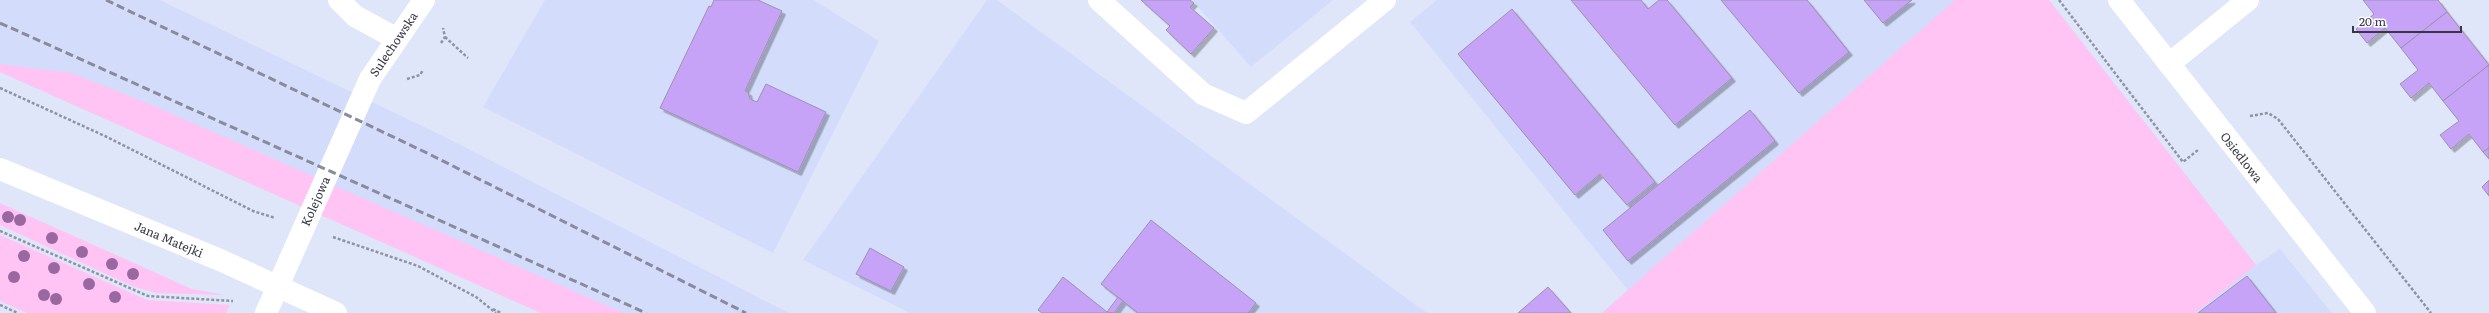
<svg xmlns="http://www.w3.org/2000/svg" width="2489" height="313" font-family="Literata,serif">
<defs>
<filter id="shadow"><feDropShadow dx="3.5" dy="3.5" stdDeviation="0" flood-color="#0004"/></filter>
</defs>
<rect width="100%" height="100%" fill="#e0e6f9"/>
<g fill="#d4dcfc">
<polygon points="0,0 160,0 445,137 789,313 541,313 0,72"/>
<polygon points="545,0 814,0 879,41 773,253 483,107"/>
<polygon points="987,0 997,0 1427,313 910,313 803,260"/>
<polygon points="1192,0 1333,0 1251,67"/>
<polygon points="1437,0 2049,0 2256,265 2280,249 2332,313 1602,313 1628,290 1410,22"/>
</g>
<g fill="#ffc3f4">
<polygon points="1955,0 2049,0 2256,265 2195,313 1602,313"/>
<polygon points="0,64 71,73 147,103 623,313 541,313 0,72"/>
<polygon points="0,203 192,289 225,295 156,293 132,286 0,225"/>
<polygon points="0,235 147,300 230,305 226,313 27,313 0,301"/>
</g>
<g fill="#c7a3f8" stroke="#9d91af" filter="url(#shadow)">
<polygon points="714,0 758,0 782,11 745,91 748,92 750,99 757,102 766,84 826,112 798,172 660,108 709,6 711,7"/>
<polygon points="1141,0 1190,0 1194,3 1190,7 1214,28 1191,54 1166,30 1170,26"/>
<polygon points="1571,0 1641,0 1648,9 1659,0 1667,0 1732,78 1675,125"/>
<polygon points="1721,0 1807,0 1849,52 1799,93"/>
<polygon points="1864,0 1912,0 1883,23"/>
<polygon points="2363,0 2438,0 2447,12 2401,48 2385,28 2367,43 2356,29 2374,14"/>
<polygon points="1512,9 1655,182 1627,205 1600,174 1575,195 1458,54"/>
<polygon points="2447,12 2489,65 2443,101 2429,83 2411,98 2400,84 2418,70 2401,48"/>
<polygon points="2489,65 2489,148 2483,152 2469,134 2451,149 2440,135 2459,121 2443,101"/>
<polygon points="1750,110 1775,141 1628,261 1603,230"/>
<polygon points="2489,148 2489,159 2483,152"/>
<polygon points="2489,180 2489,196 2482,187"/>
<polygon points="1151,220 1256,303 1248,313 1138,313 1101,284"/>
<polygon points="870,248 904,267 891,291 856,274"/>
<polygon points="2247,276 2276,313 2198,313"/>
<polygon points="1063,277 1107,312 1108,313 1042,313 1038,310"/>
<polygon points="1548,287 1571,313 1518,313"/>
<polygon points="1118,297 1123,301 1114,313 1107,312"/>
</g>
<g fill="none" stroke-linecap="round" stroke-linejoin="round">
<g stroke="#8e93a3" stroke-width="2.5" stroke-dasharray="3 2" stroke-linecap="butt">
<polyline points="2059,0 2183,162 2198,150"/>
<polyline points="445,37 468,58"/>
<polyline points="441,43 445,37 443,28"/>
<polyline points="407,79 420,75 423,70"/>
<polyline points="0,88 107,137 253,211 275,218"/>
<polyline points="2250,116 2268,113 2278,119 2431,313"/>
<polyline points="0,231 148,296 233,301"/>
<polyline points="333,237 418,266 476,297 496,313"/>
<polyline points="0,305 18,313"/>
<polyline points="493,309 501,313"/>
</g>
<g stroke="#fff" stroke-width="22">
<polyline points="339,0 355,16 397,39"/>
<polyline points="1099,0 1203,94 1246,113 1385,0"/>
<polyline points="2119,0 2365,313"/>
<polyline points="2169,64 2248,0"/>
<polyline points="0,169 220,260 336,313"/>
<polyline points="266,313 370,79 424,0"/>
</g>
<g stroke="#878b9b" stroke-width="3" stroke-dasharray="8 4" stroke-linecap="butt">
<polyline points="106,0 429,154 746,313"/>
<polyline points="0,23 646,313"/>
</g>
</g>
<g fill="#9a68a0">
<circle cx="8" cy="217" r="6"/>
<circle cx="20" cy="220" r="6"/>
<circle cx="52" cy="238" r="6"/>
<circle cx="82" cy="252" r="6"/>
<circle cx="24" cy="256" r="6"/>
<circle cx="112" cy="264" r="6"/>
<circle cx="54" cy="268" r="6"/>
<circle cx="133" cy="274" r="6"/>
<circle cx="14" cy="277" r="6"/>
<circle cx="89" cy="284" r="6"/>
<circle cx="44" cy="295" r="6"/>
<circle cx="115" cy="297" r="6"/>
<circle cx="56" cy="299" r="6"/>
</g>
<g text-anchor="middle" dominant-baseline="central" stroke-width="4" stroke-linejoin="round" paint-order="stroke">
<g font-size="12" fill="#353845" stroke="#fff">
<text transform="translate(393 44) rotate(-56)">Sulechowska</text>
<text transform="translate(2242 157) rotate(52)">Osiedlowa</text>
<text transform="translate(315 201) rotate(-66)">Kolejowa</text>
<text transform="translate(169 239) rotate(23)">Jana Matejki</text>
</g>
</g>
<path d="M2353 26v6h108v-6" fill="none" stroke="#353845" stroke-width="2"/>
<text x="2359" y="26" font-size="12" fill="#353845" stroke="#ffffff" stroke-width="3" paint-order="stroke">20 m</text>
</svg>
